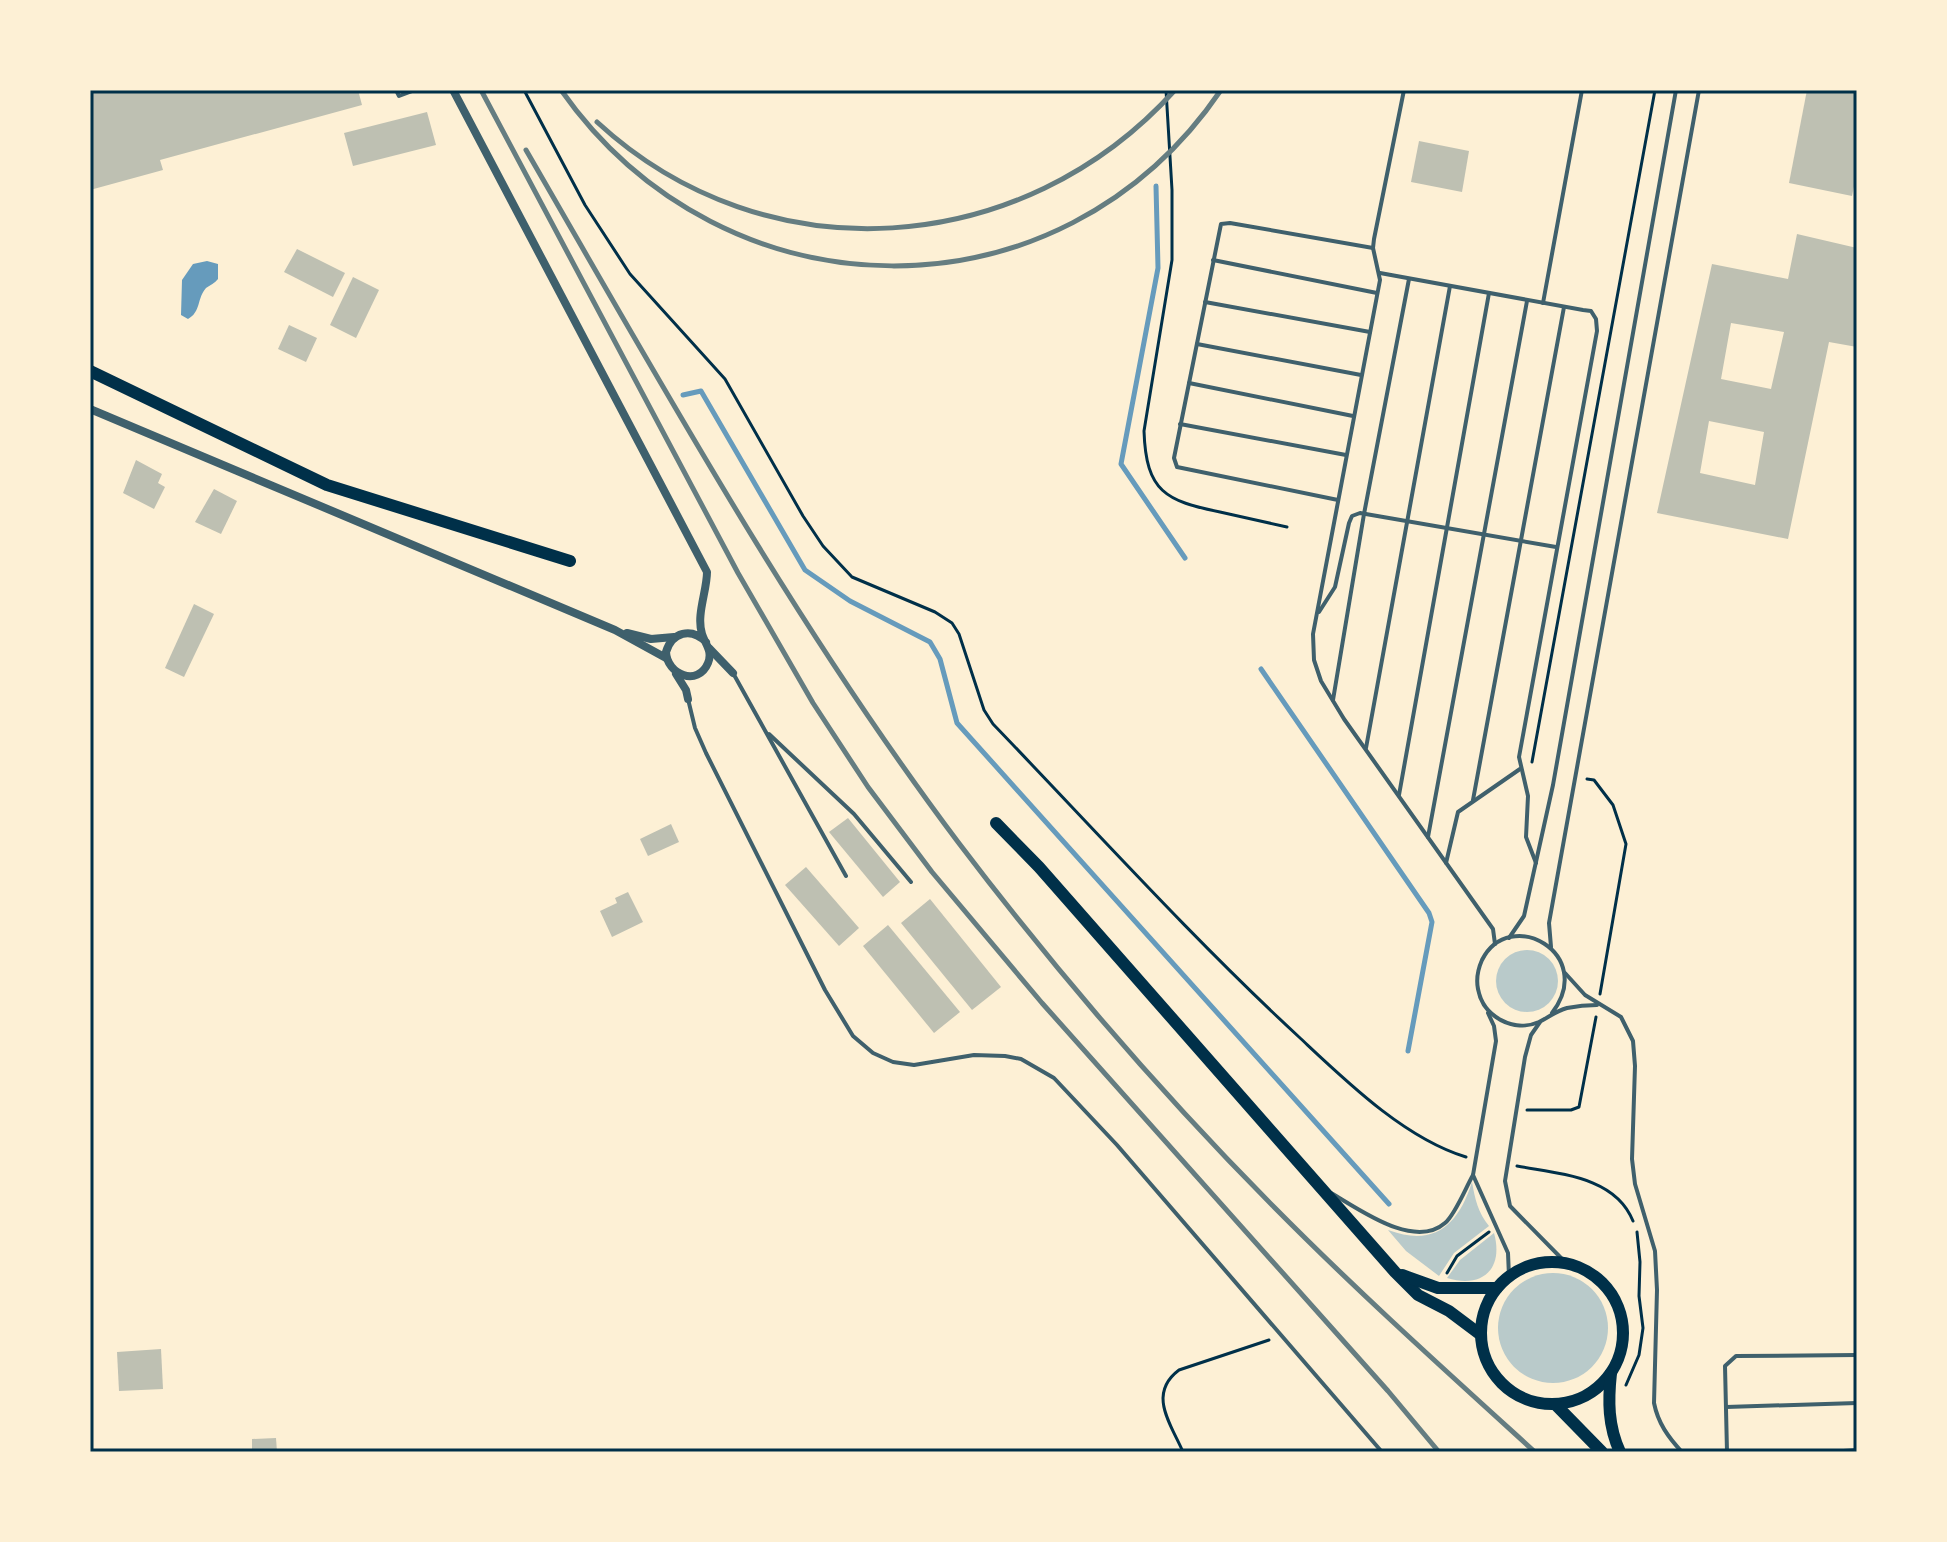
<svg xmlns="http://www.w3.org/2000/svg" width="1947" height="1542" font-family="'IBM Plex Serif',serif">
<rect width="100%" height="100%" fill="#fdf0d5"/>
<g fill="#b9caca">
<circle cx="1527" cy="981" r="31"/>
<path d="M1472,1182C1475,1199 1478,1213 1489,1226L1454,1253L1439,1276L1406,1251L1388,1230C1434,1247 1458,1226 1472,1182Z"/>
<path d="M1494,1233C1504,1269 1482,1289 1447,1278L1460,1260Z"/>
<circle cx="1553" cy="1328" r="55"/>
</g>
<path fill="#669bbc" d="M207,261L218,264V279C215,283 210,285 206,288C197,298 201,312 188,319L181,315L182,280L193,264Z"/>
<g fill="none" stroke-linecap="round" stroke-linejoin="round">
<g stroke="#669bbc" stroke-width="5">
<polyline points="1156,186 1158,268 1121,464 1185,558"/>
<polyline points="683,395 701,391 805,570 850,601 930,642 940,659 957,723 1389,1204"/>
<polyline points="1261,669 1429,913 1432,922 1408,1051"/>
</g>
</g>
<g fill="#bec0b2" fill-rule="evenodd">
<polygon points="90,90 358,90 362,105 160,160 163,170 90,190"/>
<polygon points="1807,90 1857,90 1857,172 1852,196 1789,183"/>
<polygon points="427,112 436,145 353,166 344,133"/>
<polygon points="1419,141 1469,151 1462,192 1411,182"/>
<path d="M1797,234L1857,248V347L1829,342L1788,539L1657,513L1712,264L1788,279ZM1731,323L1784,332L1771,389L1721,379ZM1709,421L1764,432L1755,485L1700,473Z"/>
<polygon points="297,249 345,273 333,297 284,272"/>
<polygon points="353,277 379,290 356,338 330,325"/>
<polygon points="289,325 317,338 306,362 278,349"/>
<polygon points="136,460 162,474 158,483 165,487 154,509 123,493"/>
<polygon points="214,489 237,501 221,534 195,522"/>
<polygon points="194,604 214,614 184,677 165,668"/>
<polygon points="848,818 900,882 883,897 829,832"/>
<polygon points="671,824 679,842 648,856 640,839"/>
<polygon points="806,867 859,928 839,946 785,885"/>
<polygon points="628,892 643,922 612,937 600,911 617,903 615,898"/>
<polygon points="930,899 1001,987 972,1010 901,923"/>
<polygon points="888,925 960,1012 934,1033 863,946"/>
<polygon points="161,1349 163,1389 119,1391 117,1352"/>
<polygon points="276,1438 277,1452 252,1452 252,1439"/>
</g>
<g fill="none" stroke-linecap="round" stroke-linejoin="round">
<g stroke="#003049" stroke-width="3">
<path d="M524,90L585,205L630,274L725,379L803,516L823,546L852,577L935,612L952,623L959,634L984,710L993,724C1094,829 1192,938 1299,1037C1346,1081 1404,1138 1466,1157"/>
<path d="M1166,90L1172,190V260L1144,431C1146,492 1166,501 1220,512C1242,517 1265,522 1287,527"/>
<polyline points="1532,762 1655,90"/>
<polyline points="1587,779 1594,780 1613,805 1626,844 1600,994"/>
<polyline points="1527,1110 1571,1110 1579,1107 1596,1017"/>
<path d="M1517,1166C1559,1174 1615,1176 1633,1221"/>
<polyline points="1447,1273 1457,1256 1489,1232"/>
<polyline points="1626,1385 1639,1355 1643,1328 1639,1296 1640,1262 1637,1232"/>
<path d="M1183,1452C1171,1424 1147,1394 1179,1370L1269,1340"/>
</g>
<g stroke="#3f606c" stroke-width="4">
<polyline points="396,90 399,96 415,90"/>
<polyline points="1404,90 1374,239 1373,248 1380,280 1313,634 1314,660 1321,681 1344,719 1493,929 1495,944"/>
<polyline points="1213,260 1377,293"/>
<polyline points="1380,273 1583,310 1591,311 1596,319 1597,331 1519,757 1528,796 1526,837 1536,863"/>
<polyline points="1205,302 1370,332"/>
<polyline points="1543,303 1582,90"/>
<polyline points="1197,344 1361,375"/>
<polyline points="1189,383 1353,416"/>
<polyline points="1180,424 1346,455"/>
<polyline points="1338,500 1177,467 1174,458 1221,224 1230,223 1373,248"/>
<polyline points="1319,612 1335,587 1349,523 1352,516 1360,513 1556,547"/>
<polyline points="733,673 846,876"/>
<polyline points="688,699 695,728 706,753 825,990 853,1036 873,1053 893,1062 914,1065 974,1055 1005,1056 1021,1059 1054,1078 1117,1145 1382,1452"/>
<polyline points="1333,700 1364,514 1409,279"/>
<polyline points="769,734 854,814 911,882"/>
<polyline points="1366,748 1450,286"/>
<polyline points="1399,795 1489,293"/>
<polyline points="1473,800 1564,307"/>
<polyline points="1428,837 1527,301"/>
<polyline points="1446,863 1458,812 1520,769"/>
<polyline points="1509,938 1524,916 1553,785 1676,90"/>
<polyline points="1551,947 1549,923 1699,90"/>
<path d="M1565,973L1585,995L1621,1017L1633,1041L1635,1066L1632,1159L1635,1184L1655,1251L1657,1290L1654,1403C1658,1423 1668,1437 1682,1452"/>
<polyline points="1488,1013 1494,1026 1496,1041 1473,1175 1508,1253 1509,1276"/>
<path d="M1552,1013C1597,954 1510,905 1482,960C1478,969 1476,979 1478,989C1483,1017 1514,1033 1539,1022C1549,1017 1556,1011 1567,1008C1577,1006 1587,1005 1597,1005"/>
<polyline points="1540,1022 1531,1035 1525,1057 1505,1181 1510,1206 1566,1263"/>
<path d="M1331,1193C1359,1209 1414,1250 1445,1223C1455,1215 1466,1187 1473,1175"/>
<polyline points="1726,1407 1857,1403"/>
<polyline points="1727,1452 1725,1366 1736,1356 1857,1355"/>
<polyline points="1830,1452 1857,1450"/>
</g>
<g stroke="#3f606c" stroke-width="8">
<path d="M453,90L707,572C707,591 696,615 702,634C705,644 713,651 708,663C698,687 667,675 666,652C672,632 691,627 706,642"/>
<polyline points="90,409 615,630 666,658"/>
<polyline points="627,633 651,639 674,637"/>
<polyline points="709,648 733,673"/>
<polyline points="676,674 686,690 688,699"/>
</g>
<g stroke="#003049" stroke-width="12">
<polyline points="90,371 327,485 570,561"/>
<polyline points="996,823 1039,867 1395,1272 1418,1295 1449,1311 1481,1335"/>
<circle cx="1552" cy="1333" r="71"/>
<polyline points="1402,1275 1438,1288 1497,1288"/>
<path d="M1611,1373C1608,1401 1608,1426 1620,1452"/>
<polyline points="1555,1404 1602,1452"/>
</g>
<g stroke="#657d81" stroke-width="5">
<polyline points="481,90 738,573 813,703 868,787 932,872 1042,1003 1388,1391 1439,1452"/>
<path d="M561,90C724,322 1060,327 1221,90"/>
<path d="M597,122C766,278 1023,259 1175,90"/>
<path d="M526,150C662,385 794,624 958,842C1055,970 1161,1093 1274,1207C1358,1292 1447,1372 1535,1452"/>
</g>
</g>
<rect width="1947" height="1542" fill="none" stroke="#fdf0d5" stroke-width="184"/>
<rect x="92" y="92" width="1763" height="1358" fill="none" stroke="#003049" stroke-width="3"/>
</svg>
